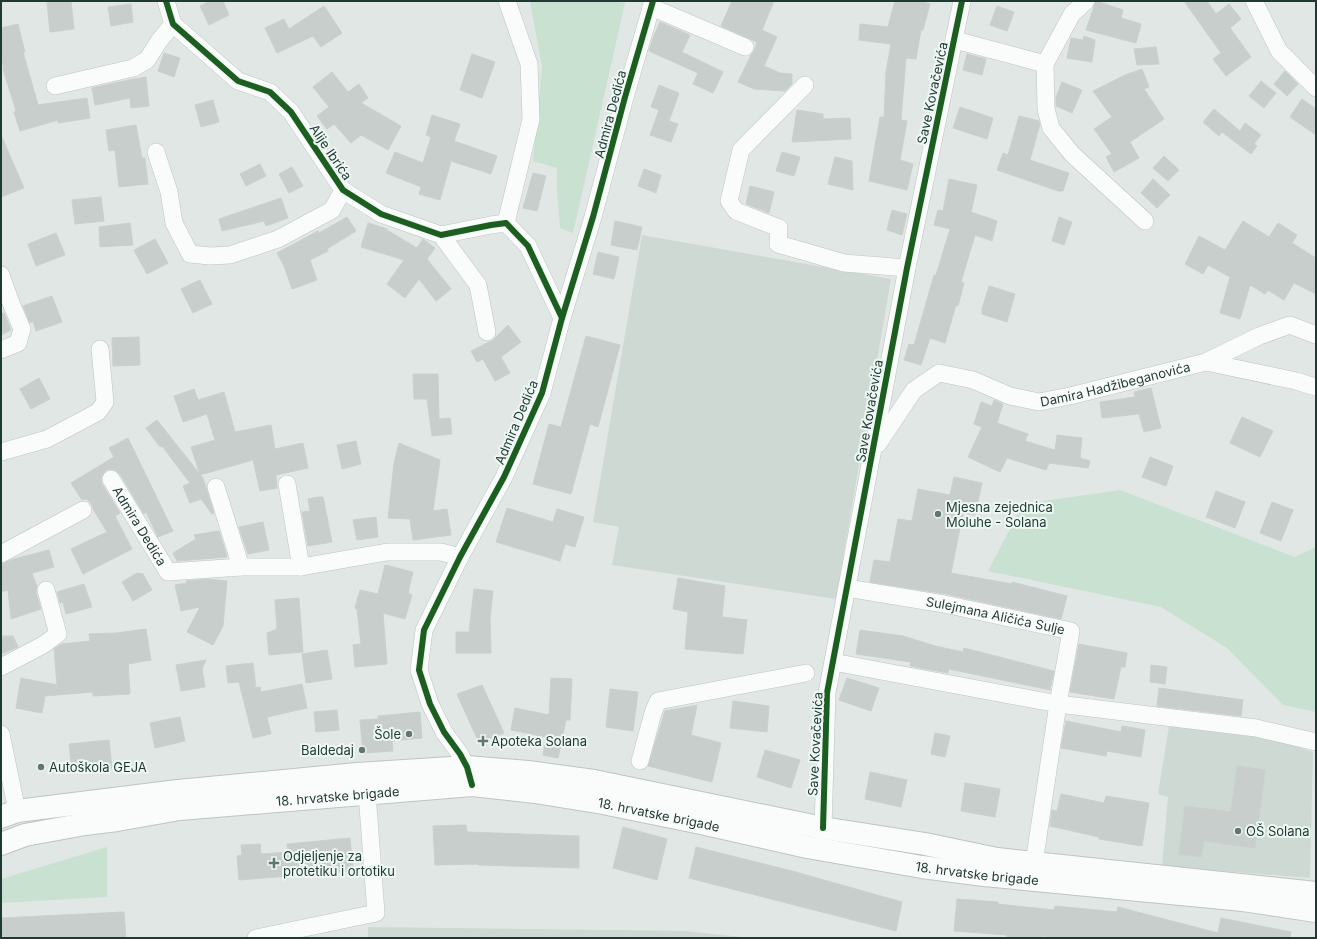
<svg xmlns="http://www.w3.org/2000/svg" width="1317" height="939" font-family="Inter,sans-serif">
<rect width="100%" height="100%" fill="#e1e7e4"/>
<g fill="#ced9d4">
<polygon points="642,235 891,279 836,599 612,565 619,527 593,522"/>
<polygon points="1169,726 1270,738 1313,752 1310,878 1162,866 1168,797 1158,794"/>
<polygon points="368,927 685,931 751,938 368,938"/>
</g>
<g fill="#c9e1d0">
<polygon points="530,1 616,1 625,3 573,233 560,228 557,190 557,168 533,161 542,67"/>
<polygon points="1120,490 1295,557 1316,547 1316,712 1283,705 1227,648 1161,607 988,571 1023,504"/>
<polygon points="107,847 107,897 1,903 1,879"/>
</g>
<g fill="#c8cecc" stroke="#cad0cd">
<polygon points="59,1 71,1 74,29 50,32 47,2"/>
<polygon points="210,1 223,1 229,15 209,25 200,6"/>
<polygon points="732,1 774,1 762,30 777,37 764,66 780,73 792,74 792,84 785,91 754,89 738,82 751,55 754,51 757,42 721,26"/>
<polygon points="895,1 920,1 930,4 923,30 921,30 916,59 906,58 901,120 907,121 900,160 913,164 907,190 869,181 880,117 884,117 886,72 891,44 859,40 860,24 888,27"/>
<polygon points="1096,1 1123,10 1121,18 1141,24 1136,43 1086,30"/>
<polygon points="1184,1 1207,1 1216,14 1229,4 1241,19 1230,28 1251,57 1226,76 1213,59 1221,53"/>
<polygon points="131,4 133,22 111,26 108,7"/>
<polygon points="324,6 342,33 321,47 313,36 277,53 265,28 284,19 289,29"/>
<polygon points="997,6 1014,12 1007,31 990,25"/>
<polygon points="660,22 690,35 682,52 723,72 713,93 693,84 698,73 649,51 653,38"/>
<polygon points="18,24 25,52 23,52 38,105 87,98 90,118 58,123 58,120 20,131 14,112 16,111 3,69 4,69 1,56 1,28"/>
<polygon points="1084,36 1095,40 1092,62 1067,58 1071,38 1083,40"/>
<polygon points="1156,47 1159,64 1137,65 1134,49"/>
<polygon points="164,53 180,58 174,77 158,71"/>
<polygon points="472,54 495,62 482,98 460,90"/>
<polygon points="967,54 986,59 982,75 963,70"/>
<polygon points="1142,69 1149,87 1144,89 1164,119 1130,142 1139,158 1114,172 1106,157 1112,154 1094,129 1112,117 1093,91 1125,75"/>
<polygon points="1285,71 1298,84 1287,96 1274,84"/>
<polygon points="332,72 348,92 359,84 368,98 361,103 401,126 388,150 361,135 351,143 334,124 327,129 317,116 329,107 313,87"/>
<polygon points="146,77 149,106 131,108 130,98 95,105 92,88 128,80"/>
<polygon points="1261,81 1276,93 1264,108 1249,96"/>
<polygon points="1062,82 1082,90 1072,113 1056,106 1056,97"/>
<polygon points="659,85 679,93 669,121 678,124 671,142 650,135 659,110 651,107"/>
<polygon points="1302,99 1316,109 1316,135 1290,117"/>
<polygon points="213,100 219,122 201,127 195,105"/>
<polygon points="960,107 993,118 987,139 953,128"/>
<polygon points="1214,109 1240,131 1245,123 1261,135 1254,144 1257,146 1251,154 1222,132 1219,136 1203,122"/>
<polygon points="797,110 823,114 823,119 850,118 851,139 792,142"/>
<polygon points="432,115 460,124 454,141 497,156 491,174 451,161 440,200 419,194 421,187 386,173 395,152 423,163 431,137 426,135"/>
<polygon points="1019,116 1039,121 1040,124 1030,160 1069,173 1063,191 1058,191 997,170 1003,153 1008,155"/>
<polygon points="136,125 142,158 145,158 148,184 119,187 115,150 109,151 106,130"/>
<polygon points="1,135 24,188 1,197"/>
<polygon points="782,152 800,157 794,176 776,171"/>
<polygon points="1164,156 1179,170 1168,181 1153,168"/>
<polygon points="835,157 852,161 853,190 828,184"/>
<polygon points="260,164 266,176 246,186 240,174"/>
<polygon points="292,167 303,186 289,193 279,174"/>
<polygon points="644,169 661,175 656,193 638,186"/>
<polygon points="533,173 546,176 537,211 523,208"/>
<polygon points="949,179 977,185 971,212 997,221 992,241 975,235 961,282 964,283 958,306 956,305 945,343 930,338 921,365 904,360 909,344 914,345 934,275 936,275 950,229 934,225 938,210 943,211"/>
<polygon points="1153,179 1170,195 1157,208 1141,193"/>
<polygon points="750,186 774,192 769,213 746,204"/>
<polygon points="101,197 104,221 75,224 72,200"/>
<polygon points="281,198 288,218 266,226 264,221 222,231 219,219"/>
<polygon points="892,210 907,214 902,235 887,230"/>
<polygon points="347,217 356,231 327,249 328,251 310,260 317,280 292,289 284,266 277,253 318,231 319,233"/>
<polygon points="1059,217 1072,222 1064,245 1052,241"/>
<polygon points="615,221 642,227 637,250 611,245"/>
<polygon points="1243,221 1269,237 1278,223 1297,235 1292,243 1316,258 1316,294 1294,283 1284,300 1268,290 1265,294 1250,285 1240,319 1220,313 1230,277 1208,265 1203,274 1185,264 1199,236 1225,250"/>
<polygon points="130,223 133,245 100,247 99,227"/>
<polygon points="368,223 387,229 387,230 417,248 423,239 435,248 427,259 451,289 436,301 419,279 405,298 387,284 404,260 361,247"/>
<polygon points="56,233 65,255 36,266 28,244"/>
<polygon points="155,239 168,263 147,274 134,250"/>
<polygon points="598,252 619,257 614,279 593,274"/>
<polygon points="200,280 212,304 193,313 181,289"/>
<polygon points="989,286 1015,294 1007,322 982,314 982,309"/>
<polygon points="52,296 62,322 36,331 33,321 30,323 23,306"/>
<polygon points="4,313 11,330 1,335 1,314"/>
<polygon points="508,325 521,342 501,357 510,373 495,381 483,359 477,362 471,351 493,340"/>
<polygon points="586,336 620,345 598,427 590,424 571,494 533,484 549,424 561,427"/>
<polygon points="139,337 140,365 113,366 112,338"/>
<polygon points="413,374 438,374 439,419 450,418 452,434 432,436 427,399 414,399"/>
<polygon points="39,378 50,399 31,409 20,389"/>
<polygon points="1151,388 1161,428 1144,432 1139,414 1102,418 1100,402 1135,397 1134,392"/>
<polygon points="194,389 198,400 224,392 235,432 271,425 275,449 303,443 308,468 276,475 277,488 260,491 253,460 200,475 191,447 215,440 207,414 183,422 174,396"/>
<polygon points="994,400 1003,404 997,423 1028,434 1025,441 1055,450 1057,435 1082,438 1080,458 1090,461 1088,468 1049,463 1046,470 1007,458 1000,472 968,457 982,427 974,424 981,402 992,406"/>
<polygon points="1242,417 1273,431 1260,457 1230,443"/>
<polygon points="157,420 203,478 214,513 212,514 201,499 190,503 183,486 190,483 162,446 160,447 146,428"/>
<polygon points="128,438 173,531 158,537 146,512 144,514 120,474 115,470 110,469 106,470 102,475 101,480 102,484 120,513 115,516 132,549 83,574 71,549 107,532 93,509 92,505 87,499 82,500 71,483 114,457 109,448"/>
<polygon points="356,441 361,464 342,469 337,445"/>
<polygon points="399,443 440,460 433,511 447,509 451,535 413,540 410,519 388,518 394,463"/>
<polygon points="1150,457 1173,466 1166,486 1142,477"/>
<polygon points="954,477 982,483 975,515 963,513 951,573 1012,584 1012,582 1067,596 1061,619 946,594 870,582 874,560 890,562 898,519 912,521 918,489 950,495"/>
<polygon points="1216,491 1245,502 1235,528 1206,517"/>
<polygon points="318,497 323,497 332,542 308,546 302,512 310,511 308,499"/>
<polygon points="1272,502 1293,510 1281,541 1260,533"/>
<polygon points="507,508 553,522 557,509 584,517 575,547 565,544 560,561 496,542"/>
<polygon points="376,517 378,537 357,540 353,520"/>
<polygon points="263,522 269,550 248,554 239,527"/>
<polygon points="219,531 227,557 177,561 173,553 196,539 194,535"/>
<polygon points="49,550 54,567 32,573 37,587 36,593 41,609 11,619 8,590 1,592 1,564 14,559"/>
<polygon points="385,565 413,572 408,593 412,595 405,619 383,613 387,664 355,667 353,645 361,644 357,609 355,608 360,590 378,594"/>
<polygon points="137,573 143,574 152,590 133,601 122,582"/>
<polygon points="678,578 725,586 722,617 747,620 743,654 685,649 688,612 673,609"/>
<polygon points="208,579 227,581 223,626 213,645 187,632 200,607 181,611 175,585 187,583 186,581"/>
<polygon points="84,584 92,607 66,614 63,602 60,603 57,592"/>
<polygon points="474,589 493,591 490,619 491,653 456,653 456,632 469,632"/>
<polygon points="299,598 303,652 269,655 267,633 277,629 275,600"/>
<polygon points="146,629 151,660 128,664 130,694 93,696 93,692 45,696 42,713 16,708 21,678 57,685 54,649 62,644 90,641 89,634 117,633"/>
<polygon points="860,630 903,636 935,646 963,652 964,648 1054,671 1050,690 949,669 948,673 910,666 911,662 856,654"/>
<polygon points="1,636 13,636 18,647 1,654"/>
<polygon points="1079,644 1127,653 1125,667 1121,667 1114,699 1070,692"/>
<polygon points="327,650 332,679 306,683 302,654"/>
<polygon points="206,660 202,669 205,687 181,691 176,665"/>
<polygon points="253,663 256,688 260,687 261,692 302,684 307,708 267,717 271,734 253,738 239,682 228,683 226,666"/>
<polygon points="1151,665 1167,667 1165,684 1150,682"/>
<polygon points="551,678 572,679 570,720 566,720 558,758 543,755 546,737 511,730 515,708 549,715"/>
<polygon points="847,678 879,688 871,711 839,700"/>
<polygon points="482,685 504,733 479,743 457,694"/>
<polygon points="1159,688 1243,700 1241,716 1157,706"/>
<polygon points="610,689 638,692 633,731 606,727"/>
<polygon points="733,701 769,706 767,732 730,728"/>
<polygon points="697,705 691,735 721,743 712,782 648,766 665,711"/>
<polygon points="337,710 339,730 316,732 314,712"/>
<polygon points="420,712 422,738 392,741 393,751 363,753 360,720 378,719 378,716"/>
<polygon points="180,717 185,741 155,748 150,723"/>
<polygon points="1066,721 1121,732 1122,726 1145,730 1141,757 1107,751 1106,756 1061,748"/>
<polygon points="935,733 950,736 945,757 931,754"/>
<polygon points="109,740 112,768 72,772 69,744"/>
<polygon points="765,750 800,760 791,788 757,777"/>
<polygon points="1237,766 1265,770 1255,848 1204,841 1201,857 1179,854 1185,806 1231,812"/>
<polygon points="870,772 907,780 901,807 865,799"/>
<polygon points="965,783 1000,789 995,817 961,811"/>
<polygon points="1061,794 1104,803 1106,796 1149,803 1142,846 1099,839 1099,837 1050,826 1052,810 1057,811"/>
<polygon points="466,825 467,832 579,836 579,868 478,865 478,864 435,865 433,826"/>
<polygon points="623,827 667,839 657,880 613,868"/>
<polygon points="350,838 353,871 239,880 237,856 242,855 241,845 260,844 261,854 288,852 287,844"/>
<polygon points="696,847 792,871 902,902 896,931 689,878"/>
<polygon points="957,899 998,902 998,904 1054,910 1055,906 1117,912 1118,907 1218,933 1221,918 1291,932 1290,938 1065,938 1042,936 1042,938 1007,937 1007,935 954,931"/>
<polygon points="124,912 126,938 1,938 1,918"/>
</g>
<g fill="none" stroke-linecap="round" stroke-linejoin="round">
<g stroke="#bec4c1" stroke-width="18">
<g id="street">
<polyline points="166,1 173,24 238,81 270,92 291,112 343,190 381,214 441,235 491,225 506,223 528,246 562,318"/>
<polyline points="1254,1 1279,51 1316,88"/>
<polyline points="651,7 745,47"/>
<polyline points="955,40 1045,64 1072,14 1086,1"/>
<polyline points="1045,64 1046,109 1051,128 1072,154 1145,221"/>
<polyline points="805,85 741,150 729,201 736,211 779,228 778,244 844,263 907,268"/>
<polyline points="55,86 133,68 147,60 159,41 173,24"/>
<polyline points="156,152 169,192 174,223 190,254 210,256 230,255 278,239 332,210 343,190"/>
<polyline points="506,223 531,119 529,64 507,1"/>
<polyline points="441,235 478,285 487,332"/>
<polyline points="1,275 11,303 22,329 18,343 1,350"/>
<polyline points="1206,362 1259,336 1290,325 1316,335"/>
<path id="s1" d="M878,444L914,390L939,373L973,380L1010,396L1039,402L1070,396L1206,362L1296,381L1316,387"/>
<polyline points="1,452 47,439 98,412 105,402 100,349"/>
<path id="s2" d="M111,479L168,572L241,567H301L387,552H441L460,557"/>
<polyline points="287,484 301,567"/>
<polyline points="216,487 241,567"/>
<polyline points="1,554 83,510"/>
<path id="s3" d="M847,588L944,604L1071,631L1058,704L1034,863"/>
<polyline points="833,662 1058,704 1256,728 1316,742"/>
<polyline points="1,667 43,645 58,634 46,590"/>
<polyline points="1,734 17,811 5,813"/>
<polyline points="640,761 653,713 658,701 806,673"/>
<polyline points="470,777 460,754 444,732 430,704 419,670 424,630 460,557 504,477 542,393 562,318 593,217 625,97 653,1"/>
<polyline points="823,828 827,693 907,268 962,1"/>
<polyline points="256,938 376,913 367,793"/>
</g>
</g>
<g stroke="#bdc5c2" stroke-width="24">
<g id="secondary">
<polyline points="1,817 17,811 178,791 357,774 467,767 528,772 594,781 823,828 925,844 997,859 1316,893"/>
<path id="s4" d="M1,844L25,835L85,824L117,820L180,809L472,785L535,792L603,803L701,823L807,847L922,867L984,875L1243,900L1316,911"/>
</g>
</g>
<use href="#street" stroke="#fafbfb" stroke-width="17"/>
<use href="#secondary" stroke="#fafbfb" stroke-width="22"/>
<g stroke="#eef7f3" stroke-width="8">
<g id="cycleway">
<polyline points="166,1 173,24 238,81 270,92 291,112 343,190 381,214 441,235 491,225 506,223 528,246 562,318"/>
<polyline points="472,785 467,767 460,754 444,732 430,704 419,670 424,630 460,557 504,477 542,393 562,318 593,217 625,97 653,1"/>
<polyline points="823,828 827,693 907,268 962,1"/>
</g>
</g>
<use href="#cycleway" stroke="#1b5e20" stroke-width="6"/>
</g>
<g fill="#637771" stroke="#eef7f3" stroke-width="1.5">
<circle cx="938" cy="514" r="4"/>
<circle cx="409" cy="734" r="4"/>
<path d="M481 735h4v4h4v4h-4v4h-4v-4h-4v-4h4z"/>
<circle cx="362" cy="750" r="4"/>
<circle cx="41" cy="767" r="4"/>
<circle cx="1238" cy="831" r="4"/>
<path d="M272 857h4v4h4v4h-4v4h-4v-4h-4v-4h4z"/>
</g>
<g text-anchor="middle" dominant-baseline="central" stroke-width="4" stroke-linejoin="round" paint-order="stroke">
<g font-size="13" fill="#1f3a33" stroke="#eef7f3">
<text transform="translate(932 93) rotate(-78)">Save Kovačevića</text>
<text transform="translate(610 114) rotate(-75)">Admira Dedića</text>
<text transform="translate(331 152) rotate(56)">Alije Ibrića</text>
<text stroke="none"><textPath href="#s1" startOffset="278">Damira Hadžibeganovića</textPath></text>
<text transform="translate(869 411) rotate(-80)">Save Kovačevića</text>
<text transform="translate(516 422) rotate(-67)">Admira Dedića</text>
<text stroke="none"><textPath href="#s2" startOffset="55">Admira Dedića</textPath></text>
<text stroke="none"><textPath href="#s3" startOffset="151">Sulejmana Aličića Sulje</textPath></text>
<text transform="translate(815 744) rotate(-87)">Save Kovačevića</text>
<text stroke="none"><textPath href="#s4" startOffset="341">18. hrvatske brigade</textPath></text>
<text stroke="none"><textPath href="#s4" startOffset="665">18. hrvatske brigade</textPath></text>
<text stroke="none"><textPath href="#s4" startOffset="989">18. hrvatske brigade</textPath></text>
</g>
<g font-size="13" fill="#1f3a33" stroke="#eef7f3" text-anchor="start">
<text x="946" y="507">Mjesna zejednica<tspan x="946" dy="15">Moluhe - Solana</tspan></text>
<text x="401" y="734" text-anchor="end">Šole</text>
<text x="491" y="741">Apoteka Solana</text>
<text x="354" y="750" text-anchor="end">Baldedaj</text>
<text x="49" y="767">Autoškola GEJA</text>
<text x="1246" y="831">OŠ Solana</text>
<text x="283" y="856">Odjeljenje za<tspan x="283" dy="15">protetiku i ortotiku</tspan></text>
</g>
</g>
<rect width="1317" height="939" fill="none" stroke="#1f3a33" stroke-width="4"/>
</svg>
